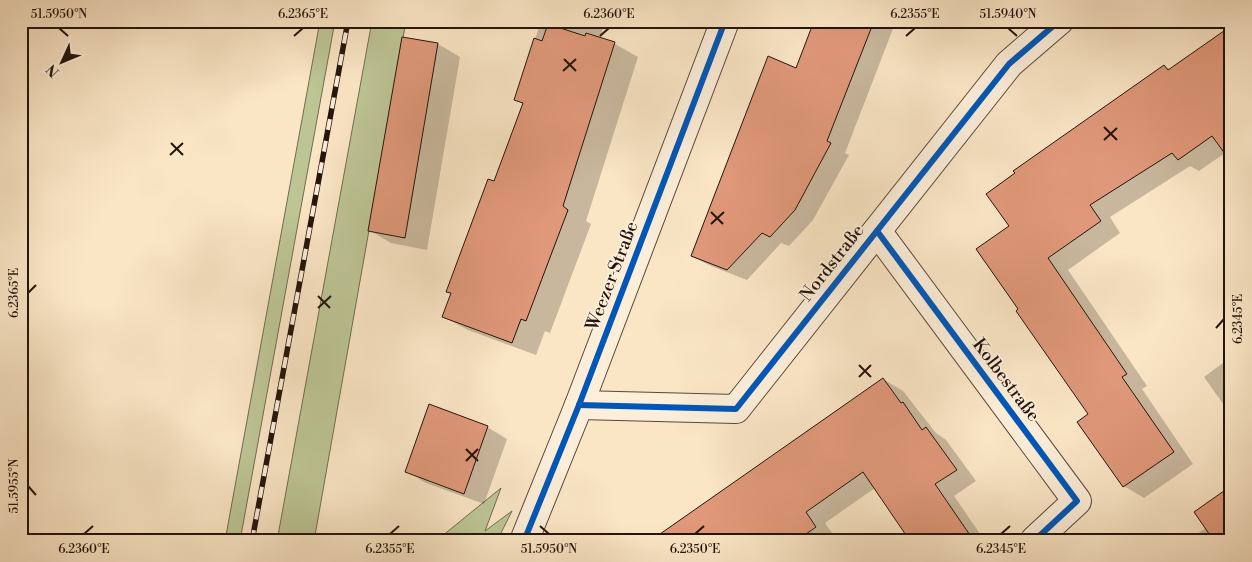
<svg xmlns="http://www.w3.org/2000/svg" width="1252" height="562" font-family="'Libre Bodoni',serif">
<rect width="100%" height="100%" fill="#fae5c5"/>
<filter id="stains"><feTurbulence type="fractalNoise" baseFrequency=".004" numOctaves="4"/><feColorMatrix values="0 0 0 0 .2 0 0 0 0 .09 0 0 0 0 .02 0 0 0 .5 -.17"/></filter>
<radialGradient id="worn" r=".72"><stop offset=".6" stop-color="#630" stop-opacity="0"/><stop offset="1" stop-color="#630" stop-opacity=".3"/></radialGradient>
<g fill="#bdc595" stroke="#706c50">
<polygon points="320,21 335,21 240,541 225,541"/>
<polygon points="372,21 406,21 314,541 277,541"/>
<polygon points="501,488 485,531 512,511 497,541 436,541"/>
</g>
<g fill="#0003">
<polygon points="541,21 605,21 600,39 615,44 638,57 586,221 591,224 550,333 545,331 536,355 468,330 444,317 523,104 516,100"/>
<polygon points="816,21 896,21 845,153 849,155 813,220 789,246 781,243 747,280 711,266 692,256 797,69"/>
<polygon points="1228,21 1231,21 1231,149 1199,171 1190,166 1110,217 1120,233 1068,270 1147,386 1142,389 1193,464 1144,498 1124,486 1090,414 1020,309 1011,226 1164,66 1171,70 1228,30 1224,24"/>
<polygon points="438,44 460,57 427,250 391,243 369,230"/>
<polygon points="1231,357 1231,415 1204,377"/>
<polygon points="883,379 903,391 936,433 946,440 976,481 954,496 985,541 911,541 875,488 825,523 832,533 821,541 652,541"/>
<polygon points="487,427 507,439 484,504 426,483 406,471"/>
<polygon points="1230,511 1231,541 1187,541"/>
</g>
<g fill="#df9879" stroke="#24140c">
<polygon points="814,21 874,21 827,141 831,143 795,210 770,237 762,233 727,270 691,256 768,56 796,68"/>
<polygon points="548,24 585,36 586,33 615,42 563,206 568,210 526,321 521,319 512,343 442,317 451,293 446,292 488,179 494,181 523,103 514,100 534,38 542,41"/>
<polygon points="1231,26 1231,162 1212,136 1178,160 1172,153 1090,205 1101,221 1048,258 1127,374 1122,377 1174,452 1123,487 1077,422 1088,414 1016,311 1018,309 976,249 1009,226 986,194 1015,173 1013,171 1164,65 1168,70"/>
<polygon points="402,37 438,43 405,238 368,231"/>
<polygon points="883,378 901,403 903,402 922,430 926,427 957,470 935,484 974,541 910,541 863,472 806,512 816,527 796,541 650,541"/>
<polygon points="429,404 488,426 464,494 405,472"/>
<polygon points="1231,486 1231,541 1214,541 1194,512"/>
</g>
<g fill="none" stroke-linecap="round" stroke-linejoin="round">
<g stroke="#5a483a" stroke-width="30">
<g id="minor">
<polyline points="877,231 1077,501 1035,540"/>
<polyline points="579,405 736,409 1009,64 1059,21"/>
<polyline points="524,541 579,405 725,21"/>
</g>
</g>
<use href="#minor" stroke="#fceed9" stroke-width="28"/>
<g stroke="#24140c" stroke-width="5.5">
<polyline id="rail" points="252,541 348,21"/>
</g>
<use href="#rail" stroke="#fceed9" stroke-width="4" stroke-dasharray="11" stroke-linecap="butt"/>
<g stroke="#fceed9" stroke-width="9">
<g id="cycleway">
<polyline points="877,231 1077,501 1035,540"/>
<polyline points="579,405 736,409 1009,64 1059,21"/>
<polyline points="524,541 579,405 725,21"/>
</g>
</g>
<use href="#cycleway" stroke="#0057b8" stroke-width="6"/>
</g>
<path fill="none" stroke="#24140c" stroke-width="2" d="M59,28L68,36M1008,28L1017,36M294,36L303,28M600,36L609,28M906,36L915,28M564,59L576,71M563,71L576,59M1104,127L1117,140M1104,140L1117,128M171,143L183,155M170,155L183,143M711,212L723,224M711,224L724,212M28,293L36,285M318,296L330,308M318,308L331,296M1216,328L1224,319M859,365L871,377M859,377L871,365M466,449L478,461M466,461L478,449M28,486L36,495M540,526L549,534M84,534L93,526M390,534L399,526M695,534L704,526M1001,534L1010,526"/>
<g text-anchor="middle" dominant-baseline="central" stroke-width="4" stroke-linejoin="round" paint-order="stroke">
<g font-size="18" fill="#24140c" stroke="#fceed9">
<text transform="translate(832 263) rotate(-52)">Nordstraße</text>
<text transform="translate(612 276) rotate(-69)">Weezer Straße</text>
<text transform="translate(1006 380) rotate(53)">Kolbestraße</text>
</g>
</g>
<rect width="1252" height="562" fill="none" stroke="#fae5c5" stroke-width="55"/>
<g transform="translate(62 62) rotate(226)" stroke="#fceed9" stroke-width="4" paint-order="stroke">
<path d="M0-4L9 19L0 12L-9 19Z" fill="#24140c"/>
<text y="-8" font-size="14" font-weight="bold" text-anchor="middle" fill="#24140c">N</text>
</g>
<rect x="28" y="28" width="1196" height="506" fill="none" stroke="#24140c" stroke-width="2"/>
<g font-size="12" text-anchor="middle" fill="#24140c">
<text x="59" y="18">51.5950°N</text>
<text x="303" y="18">6.2365°E</text>
<text x="609" y="18">6.2360°E</text>
<text x="915" y="18">6.2355°E</text>
<text x="1008" y="18">51.5940°N</text>
<text transform="translate(14 293) rotate(-90)" y="4">6.2365°E</text>
<text transform="translate(1238 319) rotate(-90)" y="4">6.2345°E</text>
<text transform="translate(14 486) rotate(-90)" y="4">51.5955°N</text>
<text x="84" y="553">6.2360°E</text>
<text x="390" y="553">6.2355°E</text>
<text x="549" y="553">51.5950°N</text>
<text x="695" y="553">6.2350°E</text>
<text x="1001" y="553">6.2345°E</text>
</g>
<rect width="100%" height="100%" filter="url(#stains)"/>
<rect width="100%" height="100%" fill="url(#worn)"/>
</svg>
